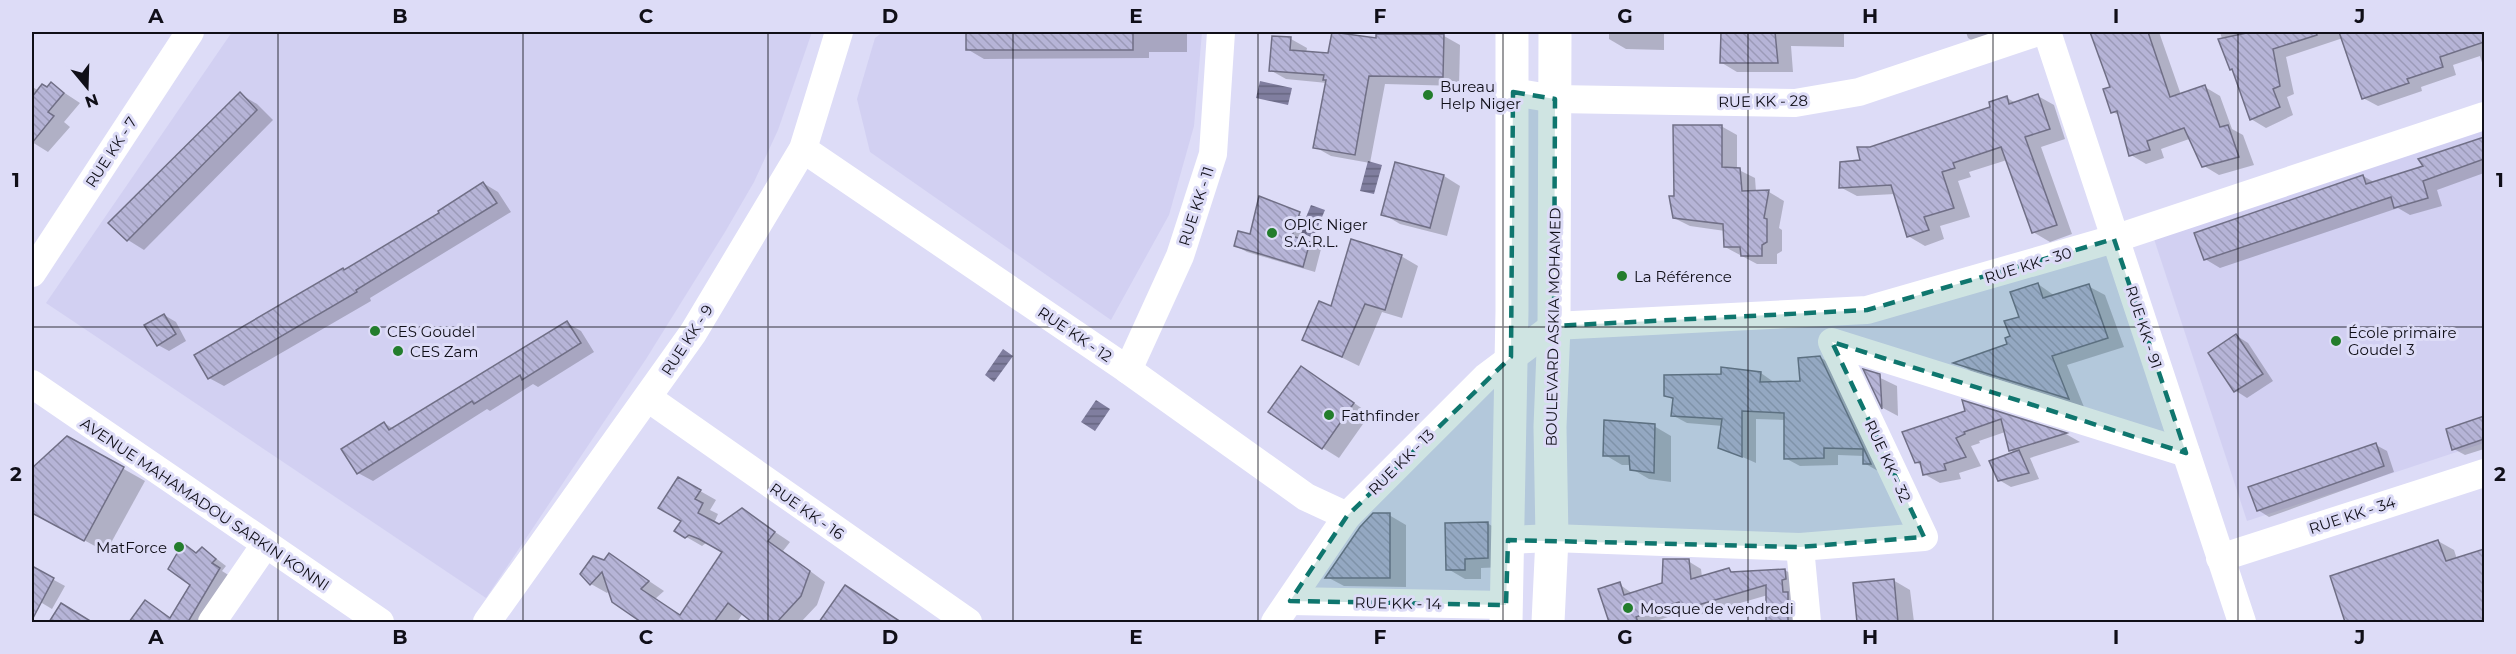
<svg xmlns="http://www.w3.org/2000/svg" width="2516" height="654" font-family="Montserrat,sans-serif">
<defs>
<pattern id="water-rules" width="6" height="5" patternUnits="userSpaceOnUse" patternTransform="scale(1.5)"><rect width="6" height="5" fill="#807e9f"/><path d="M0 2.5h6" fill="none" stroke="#676681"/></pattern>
<pattern id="building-back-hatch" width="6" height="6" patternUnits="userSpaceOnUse" patternTransform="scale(1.5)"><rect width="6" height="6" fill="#b6b4d7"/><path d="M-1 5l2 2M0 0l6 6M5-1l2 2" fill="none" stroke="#9b9ab8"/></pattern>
</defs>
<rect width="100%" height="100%" fill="#dddcf7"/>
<g fill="#d2d0f2">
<polygon points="232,32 812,32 778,130 754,182 725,232 646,359 486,598 46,303"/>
<polygon points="883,32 1202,32 1194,126 1169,215 1111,320 870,152 857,99 875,38"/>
<polygon points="2484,130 2484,443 2247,521 2154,239"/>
</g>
<g fill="url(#water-rules)">
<polygon points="1260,81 1292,88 1288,105 1256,98"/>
<polygon points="1368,161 1382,165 1374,194 1360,191"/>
<polygon points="1311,205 1325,210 1313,238 1300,232"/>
<polygon points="1003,349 1013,356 994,382 985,375"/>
<polygon points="1096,400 1110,409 1095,431 1081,422"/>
</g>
<g fill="#0003">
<polygon points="968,32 1183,32 1187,34 1187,52 1149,52 1149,58 984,59 967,49"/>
<polygon points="1376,32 1432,32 1432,36 1444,36 1460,45 1459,86 1385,84 1370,163 1331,156 1315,147 1327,83 1286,79 1270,70 1291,39 1307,48 1306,53 1329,55 1376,39"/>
<polygon points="1609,32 1664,32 1664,50 1626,49 1609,39"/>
<polygon points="1723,32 1844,32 1844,47 1791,46 1793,72 1737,72 1722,63"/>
<polygon points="1966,32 1991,32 1995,43 1984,47 1968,38"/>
<polygon points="2102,32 2159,32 2181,95 2205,87 2220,96 2232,129 2243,135 2254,165 2219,175 2204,166 2192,138 2161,149 2164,158 2146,164 2131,155 2120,116 2113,112 2112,89 2092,35"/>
<polygon points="2220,32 2484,32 2484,69 2480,56 2453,65 2456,75 2421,87 2422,91 2378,106 2363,98 2343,38 2286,57 2294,94 2287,97 2293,115 2266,128 2251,119 2235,71 2231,69"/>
<polygon points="51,84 80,103 64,122 70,127 48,152 32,142 32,87 38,90 48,88"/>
<polygon points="240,94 257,104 273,120 144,250 128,240"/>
<polygon points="2038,96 2054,105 2065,139 2041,147 2072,234 2050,242 2033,232 2007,160 1969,172 1971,177 1958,181 1970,217 1940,226 1944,239 1925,246 1908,236 1895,194 1857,196 1840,187 1871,148 1992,108 2007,98 2016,103"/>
<polygon points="1721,126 1737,135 1737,169 1755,178 1756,192 1769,192 1784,201 1779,228 1782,230 1782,251 1777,254 1777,264 1757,264 1725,247 1725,231 1690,226 1674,218 1676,198"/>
<polygon points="2484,138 2484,173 2437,190 2442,206 2410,215 2398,208 2220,268 2205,259 2363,176 2374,182 2426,166 2420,159"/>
<polygon points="1444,176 1460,186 1447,236 1400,224 1383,214"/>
<polygon points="483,183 498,192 511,212 370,298 371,301 224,386 209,378 346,271 441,214"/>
<polygon points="1261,198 1311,220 1304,241 1321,249 1315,272 1247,252 1236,246 1251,236"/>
<polygon points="1401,256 1418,266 1402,318 1382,312 1359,366 1304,339 1332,308"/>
<polygon points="2038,284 2055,296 2088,286 2105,295 2124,347 2067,365 2084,407 1971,371 1957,363 2009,345"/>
<polygon points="164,315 176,322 186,341 169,351 158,345"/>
<polygon points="567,323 581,331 594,352 538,387 533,384 490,411 487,409 373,481 358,473 384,423 394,429"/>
<polygon points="2237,336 2248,343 2273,381 2247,398 2236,391 2210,353"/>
<polygon points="1820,357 1834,366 1878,471 1864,463 1864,456 1838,455 1838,465 1800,466 1785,458 1786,420 1756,419 1756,463 1720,447 1723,426 1687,423 1672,415 1674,400 1665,395 1761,373 1775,383 1801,382"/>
<polygon points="1866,371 1897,386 1898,416 1883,408"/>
<polygon points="1318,378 1370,414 1339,458 1323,448"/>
<polygon points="1964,402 2066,434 2080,442 2030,458 2039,479 2011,487 1999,480 2015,453 2010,450 2005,432 1979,441 1980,443 1971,446 1981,466 1959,473 1961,479 1940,483 1924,474 1922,466 1916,462 1967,412"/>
<polygon points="2484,416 2484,449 2465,455 2454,449 2447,430"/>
<polygon points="1654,426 1671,436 1671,482 1649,479 1632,469 1632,465 1622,465 1605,455"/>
<polygon points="67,437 145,481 106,552 32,512 32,470"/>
<polygon points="2376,445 2387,451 2394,472 2269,517 2258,510"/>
<polygon points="679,479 716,500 710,510 718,514 714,523 719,526 742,510 790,542 783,551 825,582 817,605 801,622 754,622 743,613 737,622 644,622 613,601 610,590 607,593 591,584 582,574 604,561 610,555 664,591 655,599 681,616 724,552 706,543 702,546 676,531 683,521"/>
<polygon points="1389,515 1406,525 1406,587 1344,586 1327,577"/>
<polygon points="1487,523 1504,533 1505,567 1481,568 1481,579 1465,579 1448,569"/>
<polygon points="2438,541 2454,550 2457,559 2484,550 2484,622 2346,622 2332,577"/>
<polygon points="184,545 198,554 202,549 213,556 226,566 222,571 230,576 203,622 184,622 174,614 192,585"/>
<polygon points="1688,561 1701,569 1702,577 1729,570 1736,574 1785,570 1798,578 1801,622 1767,622 1768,595 1695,616 1686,611 1653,622 1611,622 1600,590 1619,584 1633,594 1663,584"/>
<polygon points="32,568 65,586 52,609 32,597"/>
<polygon points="1893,580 1910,590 1914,622 1859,622 1855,584"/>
<polygon points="846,587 862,597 901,622 821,622"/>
<polygon points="61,605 91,622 55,622 52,621"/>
</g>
<g fill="url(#building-back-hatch)" stroke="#706f86" stroke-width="1.5">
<rect x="966" y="32" width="167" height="18"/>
<polygon points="1332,32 1376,38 1376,34 1444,34 1443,77 1369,76 1355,155 1313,148 1326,80 1323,80 1324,75 1269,71 1272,36 1291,37 1290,50 1328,53"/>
<polygon points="1721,32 1775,32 1778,63 1720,63"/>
<polygon points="2090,32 2148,32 2170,97 2205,85 2220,127 2228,125 2239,157 2202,167 2184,128 2147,141 2150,150 2129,156 2117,111 2111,113 2103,89 2110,87"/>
<polygon points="2251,32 2316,32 2317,35 2273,49 2280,86 2273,89 2280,107 2250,120 2232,69 2230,70 2218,39"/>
<polygon points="2339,32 2484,32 2484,42 2440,57 2443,67 2407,79 2409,83 2362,99"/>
<polygon points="51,82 64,93 48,112 54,116 32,143 32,97 42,84 47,87"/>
<polygon points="240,92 257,110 127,241 108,223"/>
<polygon points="2038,94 2050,129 2025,137 2057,225 2032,233 2001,147 1953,163 1955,168 1942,172 1954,208 1924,217 1929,230 1907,237 1891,185 1839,188 1840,162 1860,160 1857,147 1870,147 1990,107 1989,102 2007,96 2009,104"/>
<polygon points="1673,125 1722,125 1722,167 1740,168 1742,191 1769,190 1764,218 1767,219 1767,242 1762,245 1762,256 1741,256 1740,247 1724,247 1723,224 1673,218 1669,196 1674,196"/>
<polygon points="2484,137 2484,159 2423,181 2428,198 2394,208 2391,197 2204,260 2194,233 2363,175 2366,184 2423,166 2418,159"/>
<polygon points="1395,162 1444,175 1430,228 1381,215"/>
<polygon points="483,182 497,203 356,290 357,292 208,379 194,355 343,268 344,270 439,213 438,211"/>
<polygon points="1259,196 1300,212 1292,236 1310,242 1303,267 1234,246 1238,231 1250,234"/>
<polygon points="1351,239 1402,255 1385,310 1365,304 1342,357 1302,340 1319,301 1331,306"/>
<polygon points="2038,283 2043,298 2089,284 2108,338 2052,356 2069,399 1953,363 2007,344 2005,338 2010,336 2004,321 2019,317 2010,292"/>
<polygon points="164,314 176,334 157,346 144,325"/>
<polygon points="567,321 581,343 522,380 520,375 474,404 472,401 357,474 341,449 384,422 389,430"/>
<polygon points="2236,334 2263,374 2234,392 2208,353"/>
<polygon points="1820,356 1871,464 1863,464 1863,449 1824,448 1824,458 1784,459 1784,413 1742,411 1742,457 1718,448 1722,419 1671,416 1673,398 1664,396 1664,375 1721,374 1721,367 1761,372 1760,382 1800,381 1798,358"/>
<polygon points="1301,366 1354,403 1322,449 1268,412"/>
<polygon points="1863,369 1880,374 1882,409"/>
<polygon points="1962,400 2067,433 2009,451 2001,419 1964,432 1965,434 1956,438 1966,457 1944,464 1946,470 1923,475 1920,462 1915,463 1902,432 1965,411"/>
<polygon points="2484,416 2484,439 2452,450 2446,429"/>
<polygon points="1604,420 1655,424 1654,473 1630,470 1629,456 1603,456"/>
<polygon points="67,436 124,467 84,541 32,513 32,468"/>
<polygon points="2376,443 2384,466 2257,511 2248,487"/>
<polygon points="2019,450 2029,473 1998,481 1989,461"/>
<polygon points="678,477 701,490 695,499 703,503 698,513 719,524 742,508 775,532 768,541 810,571 801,596 777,622 752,622 728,603 714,622 641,622 612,602 602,572 590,585 580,574 593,556 604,560 609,553 649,581 641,589 680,615 722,552 699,539 689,535 685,538 674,531 681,521 658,508"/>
<polygon points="1373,513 1390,513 1390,578 1325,578 1360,527"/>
<polygon points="1488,522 1488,558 1465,559 1465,570 1446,570 1445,523"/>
<polygon points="2438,540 2446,561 2484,549 2484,622 2345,622 2330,576"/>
<polygon points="183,543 196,553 202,547 216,559 212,563 220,568 188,622 129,622 145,600 170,618 190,585 168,569"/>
<polygon points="1663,559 1689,559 1691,579 1729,568 1731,572 1785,569 1786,579 1782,580 1783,592 1788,592 1788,622 1766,622 1766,585 1681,610 1679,602 1636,617 1638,622 1609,622 1598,589 1620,582 1624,595 1662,583"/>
<polygon points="32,566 54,578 32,620"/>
<polygon points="1894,579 1898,622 1857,622 1853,583"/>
<polygon points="845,585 901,622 819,622"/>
<polygon points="61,603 92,622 49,622"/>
</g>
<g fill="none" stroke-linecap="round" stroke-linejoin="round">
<g stroke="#fff" stroke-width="28">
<polyline points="2047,32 2242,622"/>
<polyline points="1513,92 1555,99 1795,103 1859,92 2038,32"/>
<polyline points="803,149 1128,370 1306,497 1347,516"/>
<polyline points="32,273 190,32"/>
<polyline points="1128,370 1180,256 1213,154 1221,32"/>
<polyline points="32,384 380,622"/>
<polyline points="648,398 968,622"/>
<polyline points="1508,540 1552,538 1800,547 1924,537 1832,342 2186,453"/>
<polyline points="1800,547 1807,622"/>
<polyline points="2220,558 2484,473"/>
<polyline points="1290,601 1506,605"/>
<polyline points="212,622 265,545"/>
<polyline points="487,622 693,333 803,149 839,32"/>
<polyline points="1275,622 1347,516 1486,377 1554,326 1867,310 2114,239 2484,116"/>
</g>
<g stroke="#fff" stroke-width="33">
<polyline points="1506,622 1512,311 1512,32"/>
<polyline points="1548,622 1552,538 1550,427 1554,326 1555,32"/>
</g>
</g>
<path fill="#0f766e" fill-opacity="0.2" stroke="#0f766e" stroke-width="4.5" stroke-dasharray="12 8" stroke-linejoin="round" d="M1513,92L1555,99L1554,326L1867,310L2114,239L2186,453L1832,342L1924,537L1800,547L1508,540L1506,605L1290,601L1347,516L1511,357Z"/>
<path fill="none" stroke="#100f18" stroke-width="1.5" stroke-opacity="0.55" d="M278,32V622M523,32V622M768,32V622M1013,32V622M1258,32V622M1503,32V622M1748,32V622M1993,32V622M2238,32V622M32,327H2484"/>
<g fill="#237d2c" stroke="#dddcf7" stroke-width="2">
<circle cx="1428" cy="95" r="6"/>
<circle cx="1272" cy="233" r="6"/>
<circle cx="1622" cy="276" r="6"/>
<circle cx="375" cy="331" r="6"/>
<circle cx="2336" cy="341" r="6"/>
<circle cx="398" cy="351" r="6"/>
<circle cx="1329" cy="415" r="6"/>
<circle cx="179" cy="547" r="6"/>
<circle cx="1628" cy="608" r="6"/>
</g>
<g text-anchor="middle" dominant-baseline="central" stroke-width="6" stroke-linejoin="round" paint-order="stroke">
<g font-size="15" fill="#100f18" stroke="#dddcf7" text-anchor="start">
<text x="1440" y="86">Bureau<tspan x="1440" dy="17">Help Niger</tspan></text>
<text x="1284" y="224">OPIC Niger<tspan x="1284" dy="17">S.A.R.L.</tspan></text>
<text x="1634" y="276">La Référence</text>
<text x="387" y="331">CES Goudel</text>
<text x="2348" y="332">École primaire<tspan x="2348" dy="17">Goudel 3</tspan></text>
<text x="410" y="351">CES Zam</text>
<text x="1341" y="415">Fathfinder</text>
<text x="167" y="547" text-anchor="end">MatForce</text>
<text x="1640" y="608">Mosque de vendredi</text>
</g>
<g font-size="15" fill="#100f18" stroke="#dddcf7">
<text transform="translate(1763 101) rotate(-1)">RUE KK - 28</text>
<text transform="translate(111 152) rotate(-57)">RUE KK - 7</text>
<text transform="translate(1196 206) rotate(-72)">RUE KK - 11</text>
<text transform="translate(2028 265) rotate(-17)">RUE KK - 30</text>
<text transform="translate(1553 327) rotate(-89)">BOULEVARD ASKIA MOHAMED</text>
<text transform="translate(2144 327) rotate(72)">RUE KK - 91</text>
<text transform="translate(1075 334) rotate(34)">RUE KK - 12</text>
<text transform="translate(687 340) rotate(-57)">RUE KK - 9</text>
<text transform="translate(1888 461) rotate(65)">RUE KK - 32</text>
<text transform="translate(1401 462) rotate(-45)">RUE KK - 13</text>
<text transform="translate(205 504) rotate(34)">AVENUE MAHAMADOU SARKIN KONNI</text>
<text transform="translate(807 511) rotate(35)">RUE KK - 16</text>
<text transform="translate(2352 515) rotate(-18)">RUE KK - 34</text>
<text transform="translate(1398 603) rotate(1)">RUE KK - 14</text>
</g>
</g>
<rect width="2516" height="654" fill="none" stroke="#dddcf7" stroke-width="66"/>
<g transform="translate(87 87) rotate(161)" stroke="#dddcf7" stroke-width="4.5" paint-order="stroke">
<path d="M0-4.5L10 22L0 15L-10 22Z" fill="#100f18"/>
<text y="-9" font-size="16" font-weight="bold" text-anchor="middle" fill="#100f18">N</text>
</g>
<rect x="33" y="33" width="2450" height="588" fill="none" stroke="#100f18" stroke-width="2"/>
<g font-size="20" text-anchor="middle" font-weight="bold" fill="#100f18">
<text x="156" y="23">A</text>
<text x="400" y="23">B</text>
<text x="646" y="23">C</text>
<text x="890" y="23">D</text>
<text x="1136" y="23">E</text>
<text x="1380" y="23">F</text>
<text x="1625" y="23">G</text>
<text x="1870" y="23">H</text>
<text x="2116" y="23">I</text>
<text x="2360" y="23">J</text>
<text x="16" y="187">1</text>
<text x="2500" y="187">1</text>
<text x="16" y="481">2</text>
<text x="2500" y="481">2</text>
<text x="156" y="644">A</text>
<text x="400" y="644">B</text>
<text x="646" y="644">C</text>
<text x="890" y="644">D</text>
<text x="1136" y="644">E</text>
<text x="1380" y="644">F</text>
<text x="1625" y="644">G</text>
<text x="1870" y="644">H</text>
<text x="2116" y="644">I</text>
<text x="2360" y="644">J</text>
</g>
</svg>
